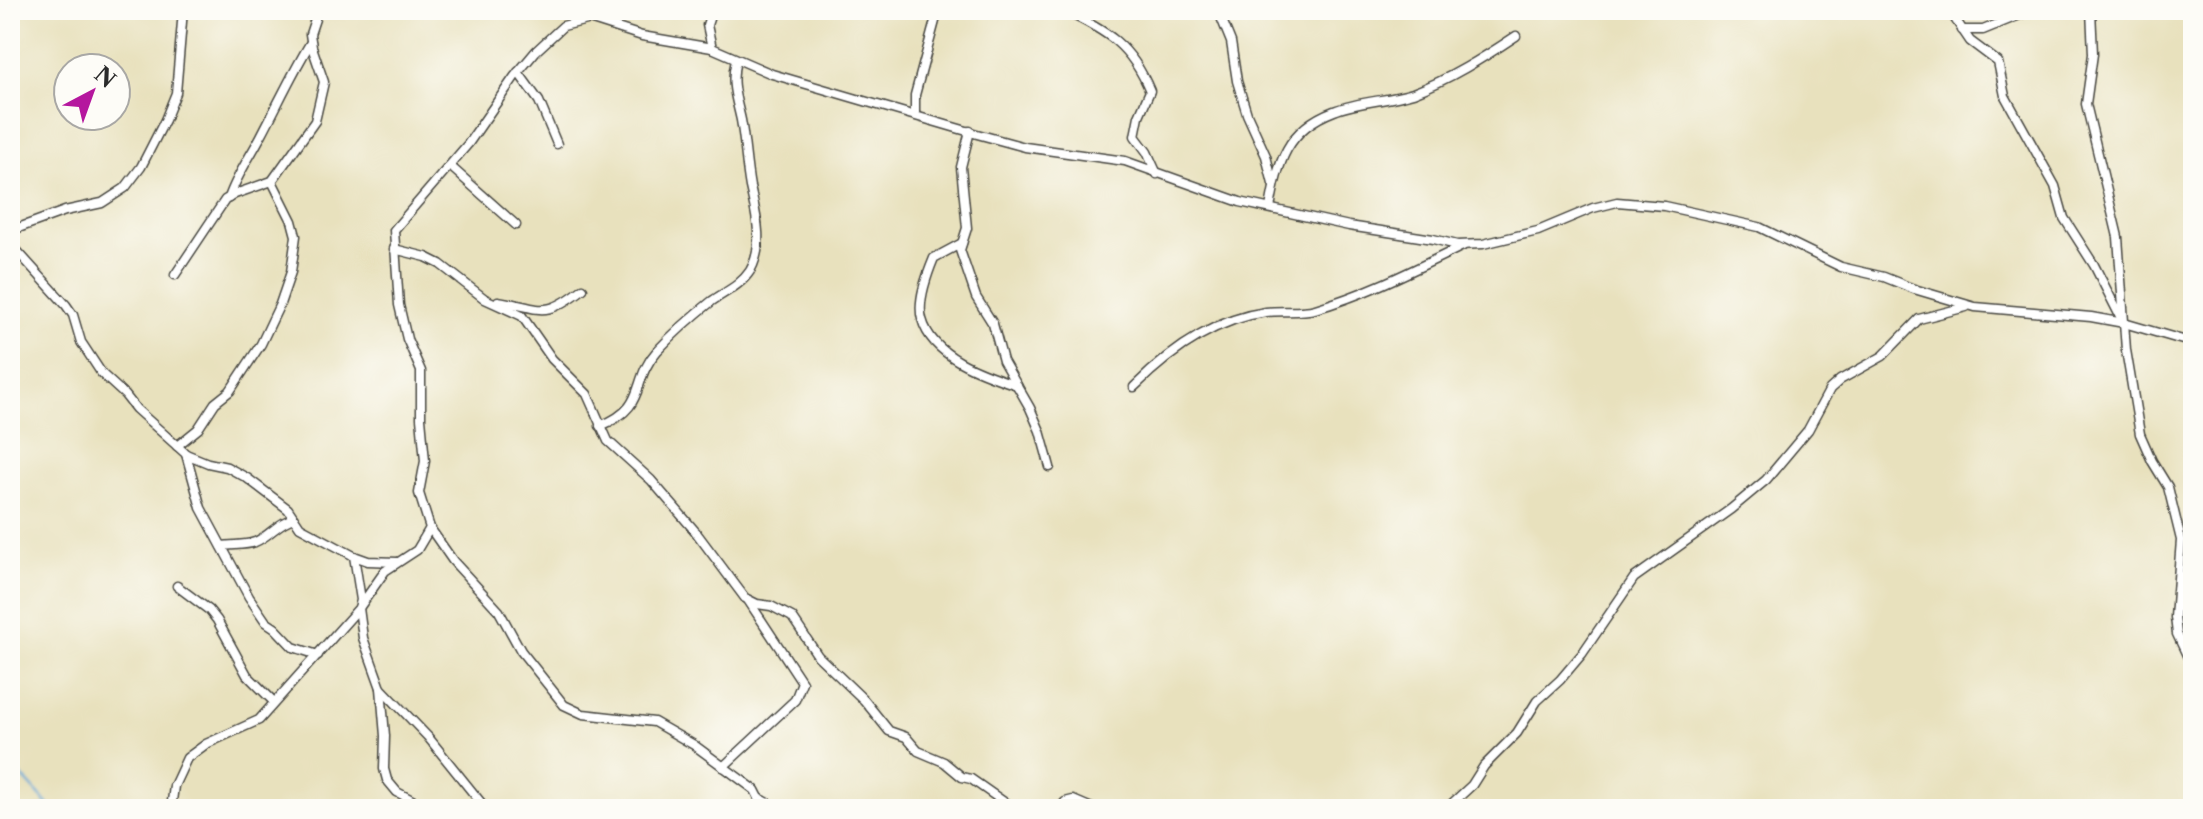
<svg xmlns="http://www.w3.org/2000/svg" width="2203" height="819" font-family="'Libre Caslon Text',serif">
<rect width="100%" height="100%" fill="#fdfcf7"/>
<filter id="ink" filterUnits="userSpaceOnUse"><feTurbulence type="fractalNoise" baseFrequency=".0125" numOctaves="2"/><feDisplacementMap in="SourceGraphic" scale="16" xChannelSelector="R" yChannelSelector="G"/><feConvolveMatrix kernelMatrix="1 2 1 2 8 2 1 2 1" color-interpolation-filters="sRGB"/></filter>
<filter id="wash" filterUnits="userSpaceOnUse"><feTurbulence type="fractalNoise" baseFrequency=".006" numOctaves="4" result="noise"/><feDisplacementMap in="SourceGraphic" scale="32" xChannelSelector="R" yChannelSelector="G"/><feGaussianBlur stdDeviation="1.8" result="paint"/><feColorMatrix in="noise" values="0 0 0 0 0 0 0 0 0 0 0 0 0 0 0 0 0 1.4 0 .05"/><feComposite in="paint" operator="in"/></filter>
<g filter="url(#wash)">
<rect width="100%" height="100%" fill="#e8e1bd"/>
<g fill="none" stroke-linecap="round" stroke-linejoin="round">
<polyline stroke="#68a9dc" stroke-width="2" points="10,754 12,765 52,809"/>
</g>
</g>
<g filter="url(#ink)">
<g fill="none" stroke-linecap="round" stroke-linejoin="round">
<g stroke="#474641" stroke-width="11">
<g id="street">
<polyline points="561,10 642,36 712,48 772,74 977,134 1025,147 1125,161 1240,202 1349,226 1433,239 1457,245 1483,244 1538,231 1593,208 1617,202 1664,206 1759,227 1841,267 1884,277 1914,289 1975,307 2091,317 2124,323 2193,343"/>
<polyline points="712,10 707,25 712,48"/>
<path d="M1063,10C1107,31 1131,45 1150,91L1139,116L1135,136L1147,152L1157,174"/>
<polyline points="1218,10 1231,42 1237,81 1247,114 1266,156 1273,184"/>
<polyline points="1949,10 1970,41 1998,62 2005,96 2055,186 2064,218 2094,265 2123,322"/>
<polyline points="2091,10 2093,54 2086,104 2118,237 2126,350 2140,434 2152,461 2168,487 2181,540 2175,617 2177,634 2193,668"/>
<polyline points="1962,30 1983,30 2032,10"/>
<polyline points="518,72 539,101 557,144"/>
<polyline points="915,114 915,95 938,10"/>
<polyline points="970,131 961,167 967,228 960,250 976,297 993,324 1003,361 1030,408 1040,431 1050,467"/>
<polyline points="450,166 516,225"/>
<path d="M229,198C237,175 250,157 261,136C278,104 292,73 311,42"/>
<path d="M1270,208C1278,163 1286,129 1334,111C1359,101 1388,101 1413,93C1450,79 1483,58 1516,36"/>
<polyline points="10,231 65,211 102,203 125,188 141,167 165,120 176,93 183,10"/>
<polyline points="10,243 66,305 73,315 81,342 102,374 125,395 136,409 186,454 208,463 227,467 247,478 288,509 300,527 354,556 368,561 397,562"/>
<path d="M962,243L934,258C927,275 917,301 922,319C932,357 983,374 1017,385"/>
<polyline points="394,249 426,257 440,264 485,299 522,316 552,359 587,394 608,441 651,480 695,531 745,598 757,604 771,606 792,617 818,656 864,700 889,731 906,737 918,751 944,762 962,777 971,779 1014,809"/>
<polyline points="175,275 225,200 235,194 272,181 315,121 324,82 312,47 310,34 318,10"/>
<path d="M498,301C542,308 543,320 583,289"/>
<path d="M1134,387C1169,352 1215,319 1266,312C1282,310 1300,313 1315,309C1367,294 1415,269 1463,246"/>
<path d="M600,426C649,407 630,381 657,351C673,334 693,316 712,301C725,292 741,285 750,271C765,245 756,214 750,187C746,165 745,142 741,120C736,97 730,83 736,60"/>
<polyline points="177,446 198,429 215,403 230,391 261,344 280,304 291,272 296,236 292,221 272,181"/>
<polyline points="186,454 201,508 249,597 266,622 275,628 293,647 318,655"/>
<polyline points="430,528 453,561 499,611 521,651 564,705 583,714 654,722 694,745 755,790 759,798 759,809"/>
<path d="M222,546C233,544 244,546 255,542C270,536 278,522 294,518"/>
<polyline points="354,556 361,600 359,608 363,638 381,688 428,737 482,804"/>
<polyline points="177,586 209,610 217,620 247,675 274,702"/>
<polyline points="381,688 385,736 384,769 387,780 397,792 429,809"/>
<polyline points="723,767 795,700 802,682 748,600"/>
<polyline points="759,798 780,809"/>
<polyline points="171,809 174,786 187,758 206,744 259,720 359,608 385,571 417,550 430,528 419,493 425,461 421,418 421,371 407,339 399,305 394,230 468,144 515,76 536,51 563,26 587,20"/>
<polyline points="1059,809 1065,802 1073,800 1094,809"/>
<polyline points="1446,809 1472,785 1484,766 1517,733 1537,701 1560,680 1582,654 1634,578 1731,509 1766,480 1808,430 1830,389 1840,380 1883,356 1919,319 1966,307"/>
<polyline points="2192,809 2193,782"/>
</g>
</g>
<use href="#street" stroke="#fff" stroke-width="8"/>
</g>
</g>
<rect width="2203" height="819" fill="none" stroke="#fdfcf7" stroke-width="40"/>
<g transform="translate(92 92) rotate(41)"><circle r="38" fill="#fdfcf7" stroke="#a9a8a5" stroke-width="2"/>
<path d="M0-6L14 30L0 20L-14 30Z" fill="#b5179e"/>
<text y="-12" font-size="22" font-weight="bold" text-anchor="middle" fill="#2b2b2b">N</text>
</g>
</svg>
